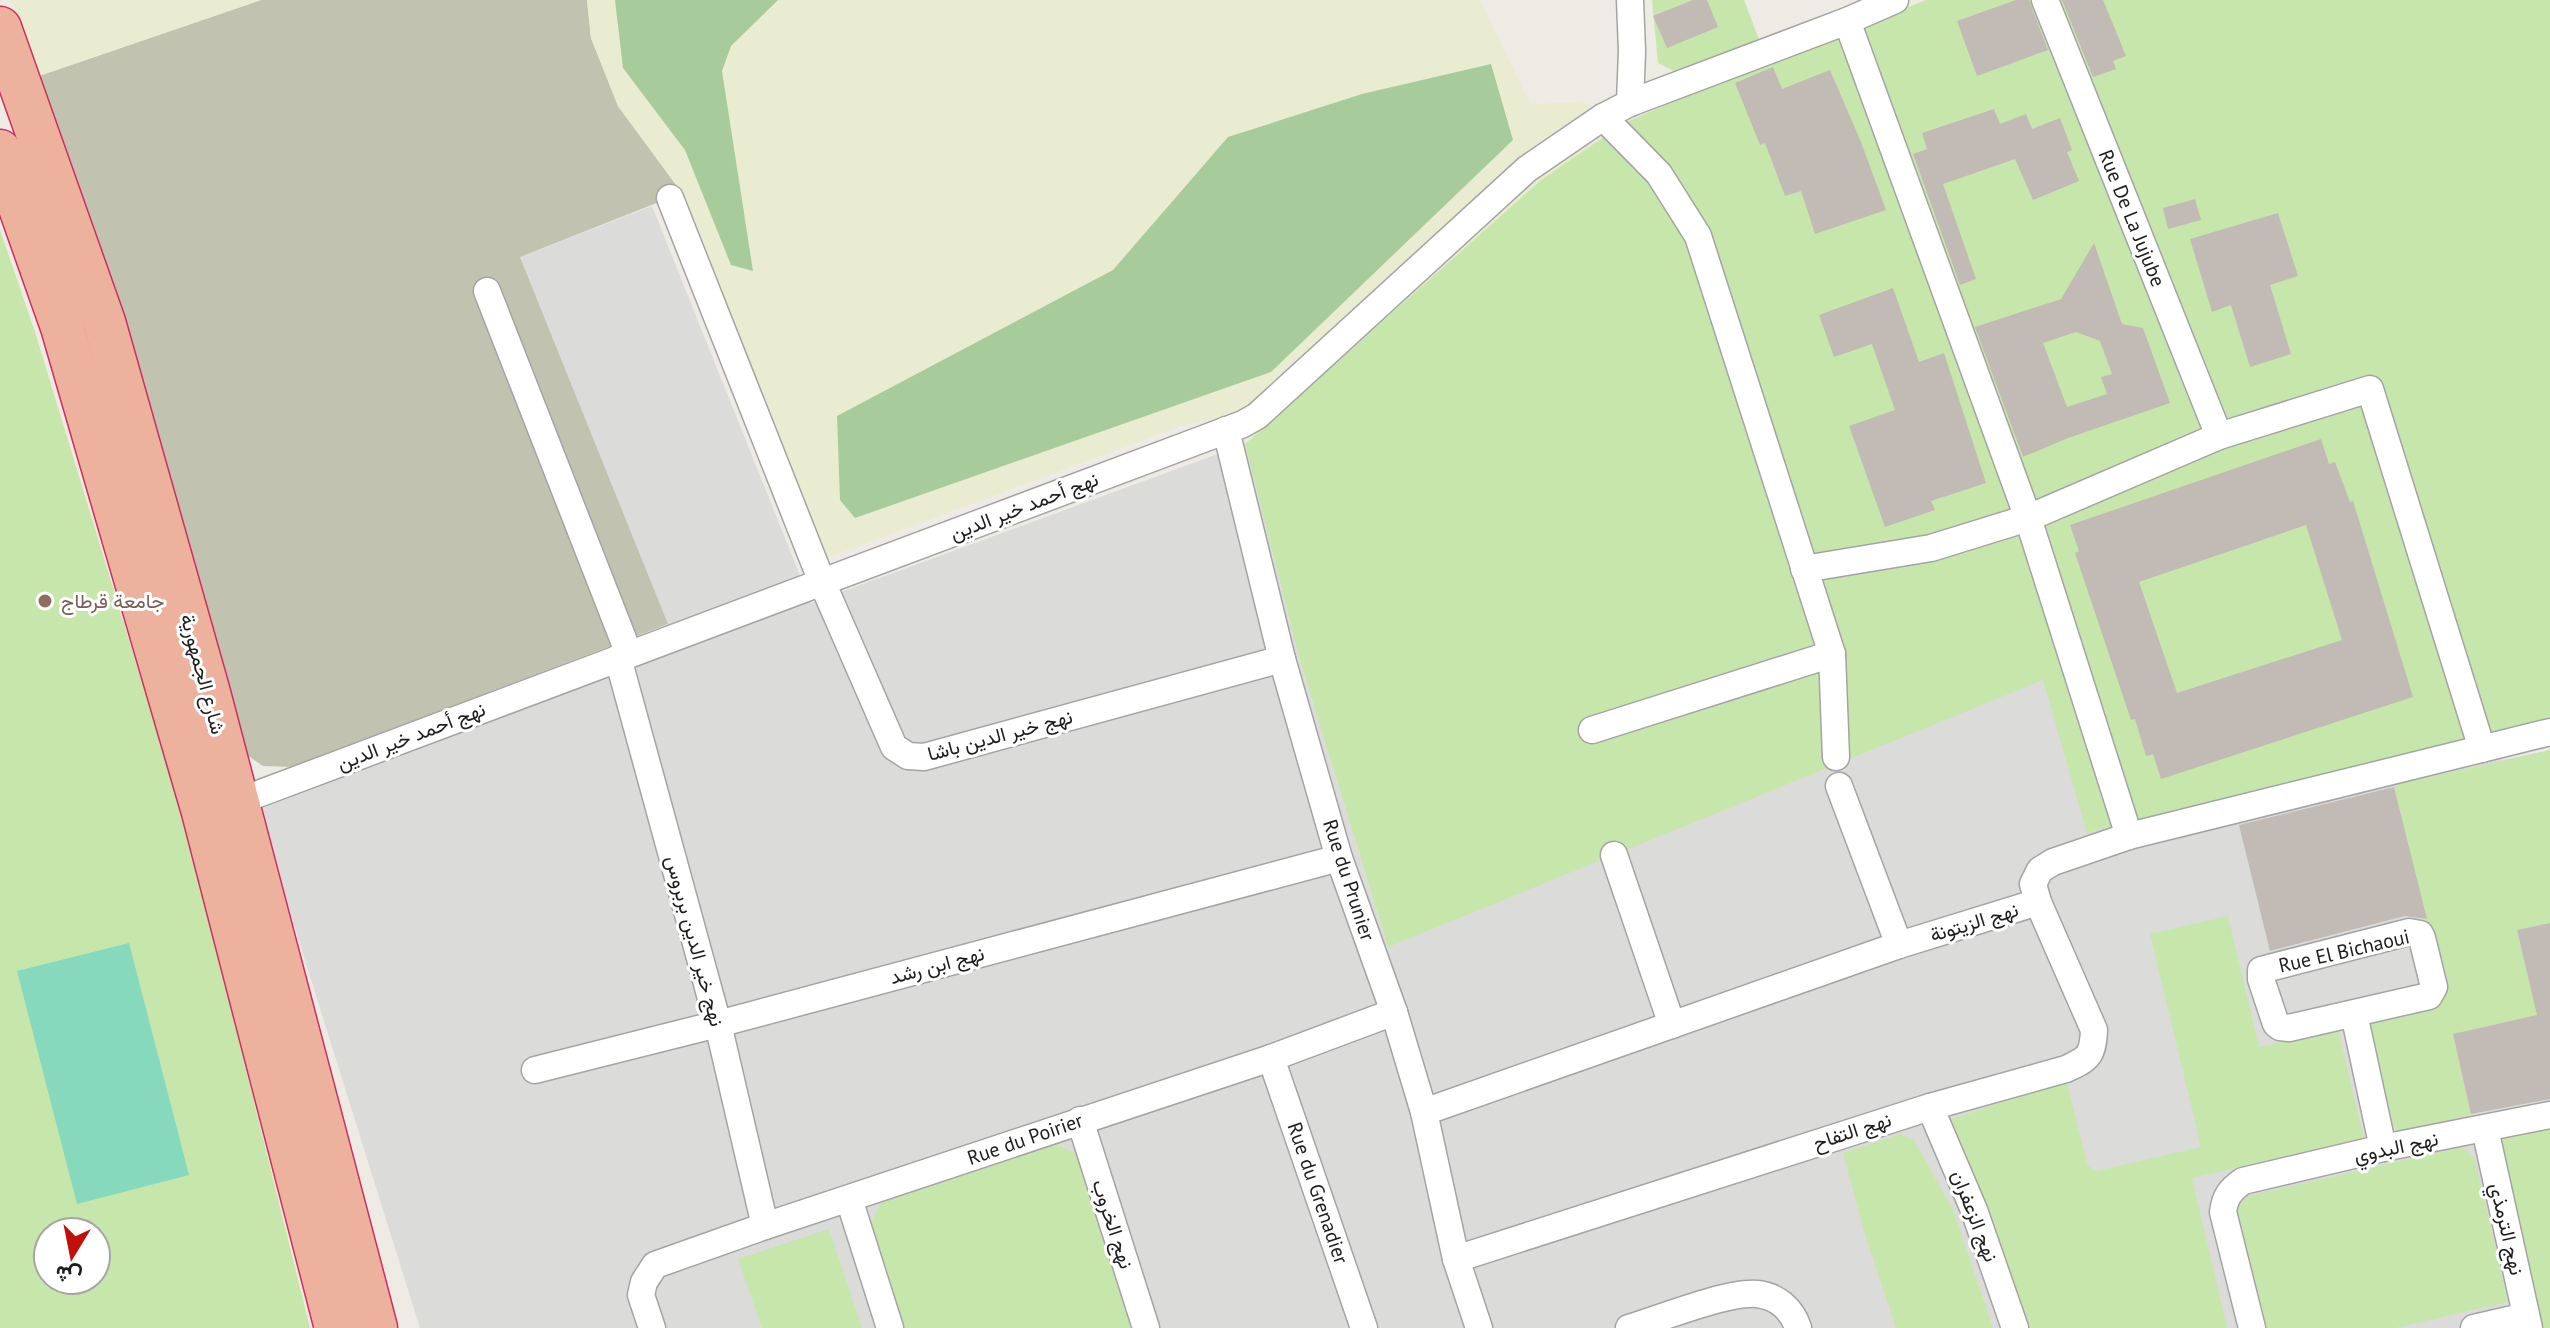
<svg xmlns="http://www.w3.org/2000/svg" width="2550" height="1328" font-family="'PT Sans',Vazirmatn,sans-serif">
<rect width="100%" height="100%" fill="#eeebe4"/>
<polygon fill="#dbdbda" points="1926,0 2495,732 2502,760 2550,750 2550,1328 420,1328 258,810 677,647 520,257 652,206 811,603 1245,444 1298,654 1388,947"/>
<polygon fill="#c2c2b0" points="261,0 587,0 591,38 618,106 682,193 520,257 668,624 293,767 263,766 241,751 36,77"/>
<g fill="#e9ecd0">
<polygon points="11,0 261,0 36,77"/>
<polygon points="587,0 1480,0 1530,104 1584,102 1624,123 1541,180 1245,444 1213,419 1183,425 826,558 682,193 618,106 591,38"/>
</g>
<g fill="#c7e6ac" fill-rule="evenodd">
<polygon points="1652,0 1744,0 1760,42 1674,71 1658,63"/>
<polygon points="1926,0 2550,0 2550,718 2087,833 2043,680 1388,947 1298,654 1245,444 1541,180 1624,123 1721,81"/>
<path d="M0,230L35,332L184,820L310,1328H0ZM48,1232H96V1280H48Z"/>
<polygon points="2550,750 2550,923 2517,930 2537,1015 2453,1034 2472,1118 2402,1134 2387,1120 2366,1028 2373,1014 2444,997 2394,785"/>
<polygon points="2228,916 2259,1047 2338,1029 2364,1138 2192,1178 2227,1328 2027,1328 1940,1123 2066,1080 2088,1166 2097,1171 2201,1147 2150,934"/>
<polygon points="2550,1127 2550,1328 2541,1328 2499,1138"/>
<polygon points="1900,1134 1914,1140 1953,1210 1993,1328 1896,1328 1866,1238 1843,1153"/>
<polygon points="1055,1143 1080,1156 1134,1328 904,1328 870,1224 883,1200"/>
<polygon points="2462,1147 2475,1159 2508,1302 2395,1328 2260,1328 2233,1211 2247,1196"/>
<polygon points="829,1229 862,1328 762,1328 738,1259"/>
</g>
<g fill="#a8cb9b">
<polygon points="615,0 778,0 731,46 722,71 753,271 731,265 685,150 623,68"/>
<polygon points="1491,64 1513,140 1271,372 855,518 840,500 837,416 1113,270 1228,137 1362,94"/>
</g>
<polygon fill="#86d9bc" points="129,943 189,1175 77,1204 17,971"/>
<g fill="#c2bab4" fill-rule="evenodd">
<polygon points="1693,0 1707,0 1718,27 1667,48 1653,16"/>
<polygon points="2016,0 2029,0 2048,50 1977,76 1957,21"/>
<polygon points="2062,0 2103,0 2126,56 2113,61 2116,69 2093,77"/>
<polygon points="1773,67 1782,89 1830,70 1861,142 1886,210 1815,234 1801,191 1785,196 1765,143 1760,145 1735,83"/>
<polygon points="1994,109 2000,124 2026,114 2032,129 2060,118 2072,150 2067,152 2079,181 2033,200 2015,159 1943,184 1976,279 1960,285 1913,154 1927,149 1922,133"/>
<polygon points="2195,199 2201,220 2168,229 2163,208"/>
<polygon points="2278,213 2298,276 2270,285 2291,354 2250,367 2231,305 2212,312 2190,239"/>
<path d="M2094,243L2122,324L2143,328L2170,403L2068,438L2023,457L1975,327L2061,299ZM2076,332L2100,341L2112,374L2101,377L2107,394L2067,407L2043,343Z"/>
<polygon points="1893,288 1919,362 1944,353 1986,483 1931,501 1935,510 1885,527 1849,426 1895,410 1872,344 1834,357 1819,315"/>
<path d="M2321,439L2329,464L2335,462L2350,502L2353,501L2413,697L2161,779L2153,754L2146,756L2135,719L2131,720L2075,553L2079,551L2070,525ZM2306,525L2342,640L2177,693L2139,582Z"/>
<polygon points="2394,787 2427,919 2405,916 2270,951 2239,825"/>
<polygon points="2550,923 2550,1099 2471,1114 2453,1034 2537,1015 2517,930"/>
</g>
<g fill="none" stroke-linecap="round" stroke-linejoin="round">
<g stroke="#a4a4a4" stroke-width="29">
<g id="minor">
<polyline points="2045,0 2219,436"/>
<polyline points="1847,21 2028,518 2129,836"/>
<polyline points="1630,103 1632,51 1630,0"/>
<polyline points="1603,117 1659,174 1698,236 1832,654 1836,757"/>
<polyline points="670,198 822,582 894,747 908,756 924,757 1282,659"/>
<polyline points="487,291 629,654"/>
<polyline points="1226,430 1282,659 1339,858 1394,1012 1424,1112 1456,1259 1479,1328"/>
<polyline points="1804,569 1931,548 2028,518 2219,436 2370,389 2482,749"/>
<polyline points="618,658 718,1024 765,1226"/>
<polyline points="1592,730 1832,654"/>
<polyline points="1839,786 1899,945"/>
<polyline points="237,802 1243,424 1257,416 1527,169 1603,117 1630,103 1847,21 1895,0"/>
<polyline points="1614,855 1672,1025"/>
<polygon points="2409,932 2420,934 2422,938 2434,987 2429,996 2289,1028 2280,1027 2276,1024 2261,979 2261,970"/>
<polyline points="2354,1014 2383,1148"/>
<polyline points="1271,1058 1364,1328"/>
<polyline points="535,1070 718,1024 1339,858"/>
<polyline points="1930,1107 1974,1210 2015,1328"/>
<polyline points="1424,1112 1899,945 2038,902 2033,884 2040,870 2053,862 2129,836 2550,732"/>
<polyline points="1080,1120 1146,1328"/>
<polyline points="2485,1129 2529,1328"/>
<polyline points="849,1199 890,1328"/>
<path d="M1456,1259L1930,1107L2066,1069C2088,1059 2093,1056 2094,1030L2038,902"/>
<polyline points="652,1328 641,1295 644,1282 655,1265 765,1226 1271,1058 1394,1012"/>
<path d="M1629,1328C1659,1319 1728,1291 1757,1294C1777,1296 1792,1309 1798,1328"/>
<path d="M2252,1328L2223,1212C2225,1197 2230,1190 2243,1181L2383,1148L2550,1115"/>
<polyline points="2474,1328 2526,1316"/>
</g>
</g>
<g stroke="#d02d60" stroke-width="45">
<g id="trunk">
<polyline points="0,28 104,322 209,693 376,1328"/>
<polyline points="0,151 62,327 203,812 336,1328"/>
</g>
</g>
<use href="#minor" stroke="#fff" stroke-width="26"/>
<use href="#trunk" stroke="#ecb29e" stroke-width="42"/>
</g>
<circle fill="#8d6e63" stroke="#fff" stroke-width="3" cx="45" cy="601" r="8"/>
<g text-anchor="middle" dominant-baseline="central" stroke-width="6" stroke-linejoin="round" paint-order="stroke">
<g font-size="20" fill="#1d1d1d" stroke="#fff">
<text transform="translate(2132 218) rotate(68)">Rue De La Jujube</text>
<text transform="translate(1024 506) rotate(-21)">نهج أحمد خير الدين</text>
<text transform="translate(203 674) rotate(75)">شارع الجمهورية</text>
<text transform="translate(1000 735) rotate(-15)">نهج خير الدين باشا</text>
<text transform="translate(411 736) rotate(-21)">نهج أحمد خير الدين</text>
<text transform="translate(1349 880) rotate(72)">Rue du Prunier</text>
<text transform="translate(1974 922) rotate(-17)">نهج الزيتونة</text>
<text transform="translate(695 941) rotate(75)">نهج خير الدين بربروس</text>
<text transform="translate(2344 951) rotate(-13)">Rue El Bichaoui</text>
<text transform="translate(937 965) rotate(-15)">نهج ابن رشد</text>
<text transform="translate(1852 1131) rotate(-18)">نهج التفاح</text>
<text transform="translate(1025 1139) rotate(-19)">Rue du Poirier</text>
<text transform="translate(2396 1147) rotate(-12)">نهج البدوي</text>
<text transform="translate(1318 1193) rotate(71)">Rue du Grenadier</text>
<text transform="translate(1975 1216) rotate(69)">نهج الزعفران</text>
<text transform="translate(1113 1224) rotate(72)">نهج الخروب</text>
<text transform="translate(2507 1229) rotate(77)">نهج الترمذي</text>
</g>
<g font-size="20" fill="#785e54" stroke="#fff" text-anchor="start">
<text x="61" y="601">جامعة قرطاج</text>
</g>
</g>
<g transform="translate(72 1256) rotate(190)"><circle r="38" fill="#ffffff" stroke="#a5a5a5" stroke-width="2"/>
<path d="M0-6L14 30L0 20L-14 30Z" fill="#c1100a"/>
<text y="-12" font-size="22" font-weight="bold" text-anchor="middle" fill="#1d1d1d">ش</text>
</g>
</svg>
